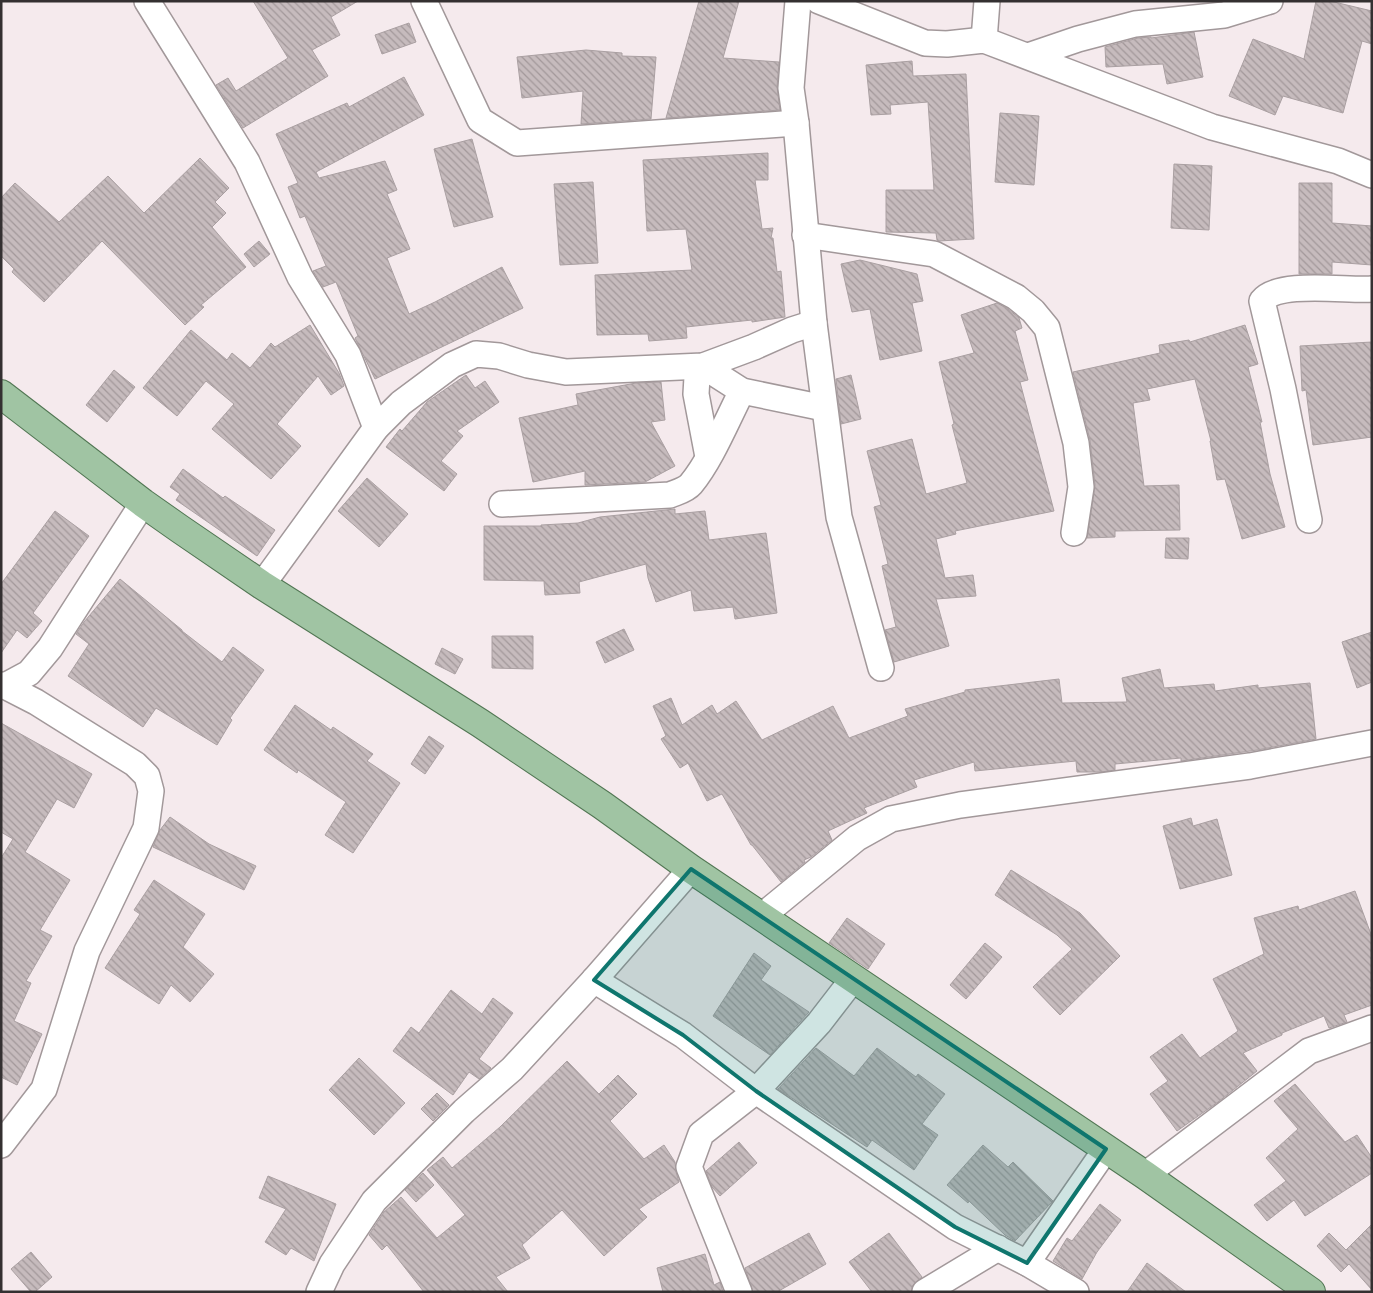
<svg xmlns="http://www.w3.org/2000/svg" width="1373" height="1293" font-family="'Noto Sans',sans-serif">
<defs>
<pattern id="building-back-hatch" width="6" height="6" patternUnits="userSpaceOnUse" patternTransform="scale(1.25)"><rect width="6" height="6" fill="#c6bbbd"/><path d="M-1 5l2 2M0 0l6 6M5-1l2 2" fill="none" stroke="#a2989a"/></pattern>
</defs>
<rect width="100%" height="100%" fill="#f5eaed"/>
<g fill="url(#building-back-hatch)" stroke="#aaa0a2">
<polygon points="253,1 358,1 331,17 340,35 312,50 328,76 243,128 216,85 228,78 236,91 288,58"/>
<polygon points="699,1 739,1 723,58 779,62 777,87 780,110 666,118"/>
<polygon points="1316,1 1330,1 1372,11 1372,44 1362,41 1343,113 1283,96 1275,115 1229,96 1253,39 1304,59"/>
<polygon points="409,23 416,42 382,54 375,35"/>
<polygon points="1194,32 1203,77 1167,84 1163,64 1106,67 1105,47 1138,38 1151,37 1151,38"/>
<polygon points="586,50 622,53 622,56 656,57 651,119 581,124 583,91 522,98 517,57"/>
<polygon points="912,61 913,76 966,74 974,239 939,241 937,240 936,233 886,232 886,190 934,190 928,102 890,105 891,114 871,115 866,65"/>
<polygon points="404,77 424,115 316,172 319,178 385,161 397,190 387,194 410,249 387,258 409,314 435,302 502,267 523,308 375,379 355,338 358,336 336,282 323,287 313,271 326,266 305,216 300,218 288,187 298,183 276,134 347,103 349,107"/>
<polygon points="1000,113 1039,116 1034,185 995,182"/>
<polygon points="472,139 493,217 454,227 434,149"/>
<polygon points="768,153 768,180 755,180 762,229 773,228 771,238 773,238 777,272 781,271 785,317 752,322 752,320 686,327 687,338 649,341 648,334 597,335 595,275 692,270 686,229 647,231 643,160"/>
<polygon points="200,158 229,188 215,202 226,213 212,227 246,267 201,305 204,307 185,325 102,241 44,302 12,272 14,269 1,256 1,198 15,183 59,222 108,176 144,213"/>
<polygon points="1174,164 1212,166 1209,230 1171,228"/>
<polygon points="593,182 598,263 560,265 554,184"/>
<polygon points="1299,183 1332,183 1332,223 1372,226 1372,265 1332,262 1332,274 1299,274"/>
<polygon points="259,241 270,254 254,267 244,254"/>
<polygon points="860,260 917,274 923,301 912,303 922,351 880,360 870,309 852,312 841,264"/>
<polygon points="997,303 1008,309 1019,318 1022,328 1015,331 1028,380 1020,382 1054,511 955,531 956,534 936,539 945,578 973,575 976,596 936,599 949,646 894,662 885,630 896,627 882,566 888,564 874,507 881,505 867,451 912,439 926,494 967,483 952,425 954,424 939,362 974,353 961,315"/>
<polygon points="310,325 339,373 344,386 331,395 318,376 277,424 301,446 271,479 212,429 234,404 206,381 177,416 143,388 191,330 227,360 232,353 250,368 271,343 275,347"/>
<polygon points="1245,325 1258,364 1248,367 1262,422 1260,422 1270,474 1285,527 1242,539 1225,479 1217,480 1210,441 1211,441 1195,379 1147,389 1150,400 1133,403 1144,486 1179,485 1180,530 1115,531 1115,537 1087,538 1095,485 1090,440 1073,372 1160,353 1159,345 1189,340 1190,342"/>
<polygon points="1372,342 1372,437 1313,445 1306,390 1302,391 1300,346"/>
<polygon points="114,370 135,387 107,422 86,405"/>
<polygon points="466,375 475,388 485,381 499,402 457,431 463,436 441,461 457,474 444,491 386,447 400,429 402,431 427,402"/>
<polygon points="851,375 861,419 841,424 836,379"/>
<polygon points="661,382 665,420 651,422 675,466 645,482 585,485 585,471 533,482 519,418 578,405 576,394 636,383"/>
<polygon points="183,469 223,498 225,496 275,530 257,556 176,500 180,494 170,487"/>
<polygon points="367,478 408,514 379,547 338,511"/>
<polygon points="675,509 675,514 705,511 709,540 766,533 777,613 735,619 733,607 694,611 691,590 656,602 648,578 646,564 579,582 580,593 545,595 544,581 484,580 484,526 541,526 541,525 578,523 600,517"/>
<polygon points="55,511 89,536 33,613 42,621 27,638 17,630 1,653 1,584"/>
<polygon points="1166,538 1189,538 1188,559 1165,558"/>
<polygon points="120,579 182,630 182,631 222,662 233,647 264,670 230,718 232,720 217,745 156,708 143,727 68,676 89,644 76,634 84,622"/>
<polygon points="624,629 634,650 605,663 596,642"/>
<polygon points="1372,632 1372,682 1357,688 1342,642"/>
<polygon points="492,636 533,636 533,669 492,668"/>
<polygon points="442,648 463,659 455,674 435,664"/>
<polygon points="1160,669 1164,688 1214,684 1215,691 1258,685 1258,688 1310,683 1316,739 1257,750 1181,761 1181,758 1115,764 1115,770 1101,772 1077,772 1076,761 975,771 974,762 914,780 917,787 864,808 867,813 828,831 832,840 811,857 804,860 805,862 781,882 752,845 751,845 722,794 707,801 688,763 680,768 661,739 666,736 653,706 671,698 682,725 712,705 717,714 736,701 762,740 833,706 849,738 908,716 905,709 965,692 965,690 1059,679 1062,703 1127,702 1122,678"/>
<polygon points="295,705 331,730 333,727 373,754 367,761 400,783 353,853 325,835 346,802 298,770 297,773 264,750"/>
<polygon points="1,723 92,774 74,808 57,799 25,852 70,880 40,930 52,936 26,981 31,983 14,1021 42,1034 17,1085 1,1077 1,858 13,839 1,832"/>
<polygon points="429,736 444,746 425,774 411,764"/>
<polygon points="170,817 209,844 256,866 244,890 153,847 160,830"/>
<polygon points="1191,818 1193,826 1217,819 1232,875 1180,889 1163,826"/>
<polygon points="1011,870 1080,913 1120,956 1060,1015 1033,987 1072,949 1057,935 995,895"/>
<polygon points="154,880 205,914 183,947 214,974 190,1002 171,985 159,1004 105,968 140,914 134,910"/>
<polygon points="1355,891 1372,937 1372,1005 1344,1015 1347,1022 1329,1028 1324,1016 1282,1033 1282,1035 1243,1053 1257,1071 1218,1102 1177,1131 1150,1094 1168,1081 1150,1057 1182,1034 1200,1058 1238,1031 1213,979 1264,954 1254,918 1298,906 1299,910"/>
<polygon points="847,918 885,944 868,969 829,943"/>
<polygon points="985,943 1002,957 966,999 950,985"/>
<polygon points="754,953 771,966 761,980 809,1012 770,1055 713,1016"/>
<polygon points="451,990 482,1014 493,998 513,1013 479,1059 491,1068 479,1079 469,1072 453,1095 393,1051 411,1027 419,1033"/>
<polygon points="816,1048 854,1076 877,1048 916,1077 918,1074 945,1094 922,1124 938,1135 914,1170 872,1140 867,1147 778,1089"/>
<polygon points="359,1058 405,1103 374,1135 329,1090"/>
<polygon points="567,1061 599,1094 618,1075 637,1094 610,1121 644,1159 664,1145 675,1162 676,1172 679,1182 639,1209 647,1217 604,1256 562,1210 522,1245 530,1258 496,1277 508,1292 424,1292 387,1245 382,1250 369,1235 384,1212 401,1197 437,1238 465,1215 427,1170 443,1157 452,1168 500,1127"/>
<polygon points="1295,1084 1345,1142 1357,1135 1372,1158 1372,1173 1305,1216 1294,1200 1267,1221 1254,1205 1286,1181 1266,1158 1298,1129 1274,1101"/>
<polygon points="437,1093 449,1105 433,1121 421,1109"/>
<polygon points="739,1142 757,1163 720,1196 712,1187 706,1171"/>
<polygon points="983,1145 1008,1167 1013,1162 1053,1201 1015,1241 1005,1235 969,1201 968,1203 947,1185"/>
<polygon points="423,1173 434,1185 416,1202 405,1190"/>
<polygon points="268,1176 336,1204 314,1261 291,1248 286,1255 265,1242 286,1209 259,1198"/>
<polygon points="1100,1204 1121,1220 1097,1252 1082,1279 1053,1261 1067,1238 1072,1241"/>
<polygon points="1372,1224 1372,1290 1349,1264 1341,1272 1317,1246 1329,1233 1346,1250"/>
<polygon points="809,1233 826,1264 777,1292 753,1292 745,1268"/>
<polygon points="889,1233 922,1277 913,1285 911,1292 872,1292 849,1262"/>
<polygon points="31,1252 52,1277 35,1292 31,1292 11,1269"/>
<polygon points="705,1254 714,1285 720,1282 723,1292 663,1292 657,1268"/>
<polygon points="1147,1263 1186,1292 1127,1292"/>
</g>
<g fill="none" stroke-linecap="round" stroke-linejoin="round">
<g stroke="#a2989a" stroke-width="28">
<g id="minor">
<polyline points="147,1 247,162 300,277 348,355 376,428"/>
<polyline points="424,1 480,120 517,143 796,123"/>
<polyline points="798,1 791,88 796,123 814,323 839,517 881,668"/>
<polyline points="819,1 925,43 947,44 984,40 1212,127 1338,161 1372,175"/>
<polyline points="984,40 987,1"/>
<polyline points="1028,56 1078,39 1135,24 1224,15 1270,1"/>
<polyline points="805,235 934,254 1016,297 1033,311 1047,328 1076,443 1081,487 1074,533"/>
<polyline points="708,457 696,394 697,377 703,366 742,391 824,408"/>
<path d="M502,504L670,495C677,492 686,490 691,484C711,460 727,420 742,391"/>
<path d="M1309,520L1283,389L1262,301C1278,280 1346,291 1372,289"/>
<polyline points="262,585 376,428 401,403 452,365 476,354 499,356 528,365 566,372 703,366 754,347 792,330 814,323"/>
<polyline points="1,685 5,686 36,702 135,764 147,776 151,791 146,828 87,951 44,1089 1,1145"/>
<polyline points="5,686 29,673 50,648 143,503"/>
<polyline points="762,916 857,838 891,819 960,805 1250,766 1372,743"/>
<polyline points="594,980 683,1035 756,1091 955,1227 1027,1263 1076,1292"/>
<polyline points="1145,1175 1309,1051 1372,1028"/>
<polyline points="1027,1263 1106,1149"/>
<polyline points="319,1292 332,1264 374,1201 464,1111 512,1069 594,980 691,869"/>
<polyline points="739,1292 689,1167 701,1134 756,1091 819,1023 853,979"/>
<polyline points="925,1292 998,1248"/>
</g>
</g>
<g stroke="#517653" stroke-width="30">
<polyline id="major" points="1,394 143,503 180,529 262,585 480,723 602,805 691,869 1145,1175 1311,1292"/>
</g>
<use href="#minor" stroke="#fff" stroke-width="25"/>
<use href="#major" stroke="#a0c4a3" stroke-width="28"/>
</g>
<path fill="#0f766e" fill-opacity="0.2" stroke="#0f766e" stroke-width="4" stroke-linejoin="round" d="M691,869L1106,1149L1027,1263L955,1227L756,1091L683,1035L594,980Z"/>
<rect width="1373" height="1293" fill="none" stroke="#343031" stroke-width="5"/>
</svg>
